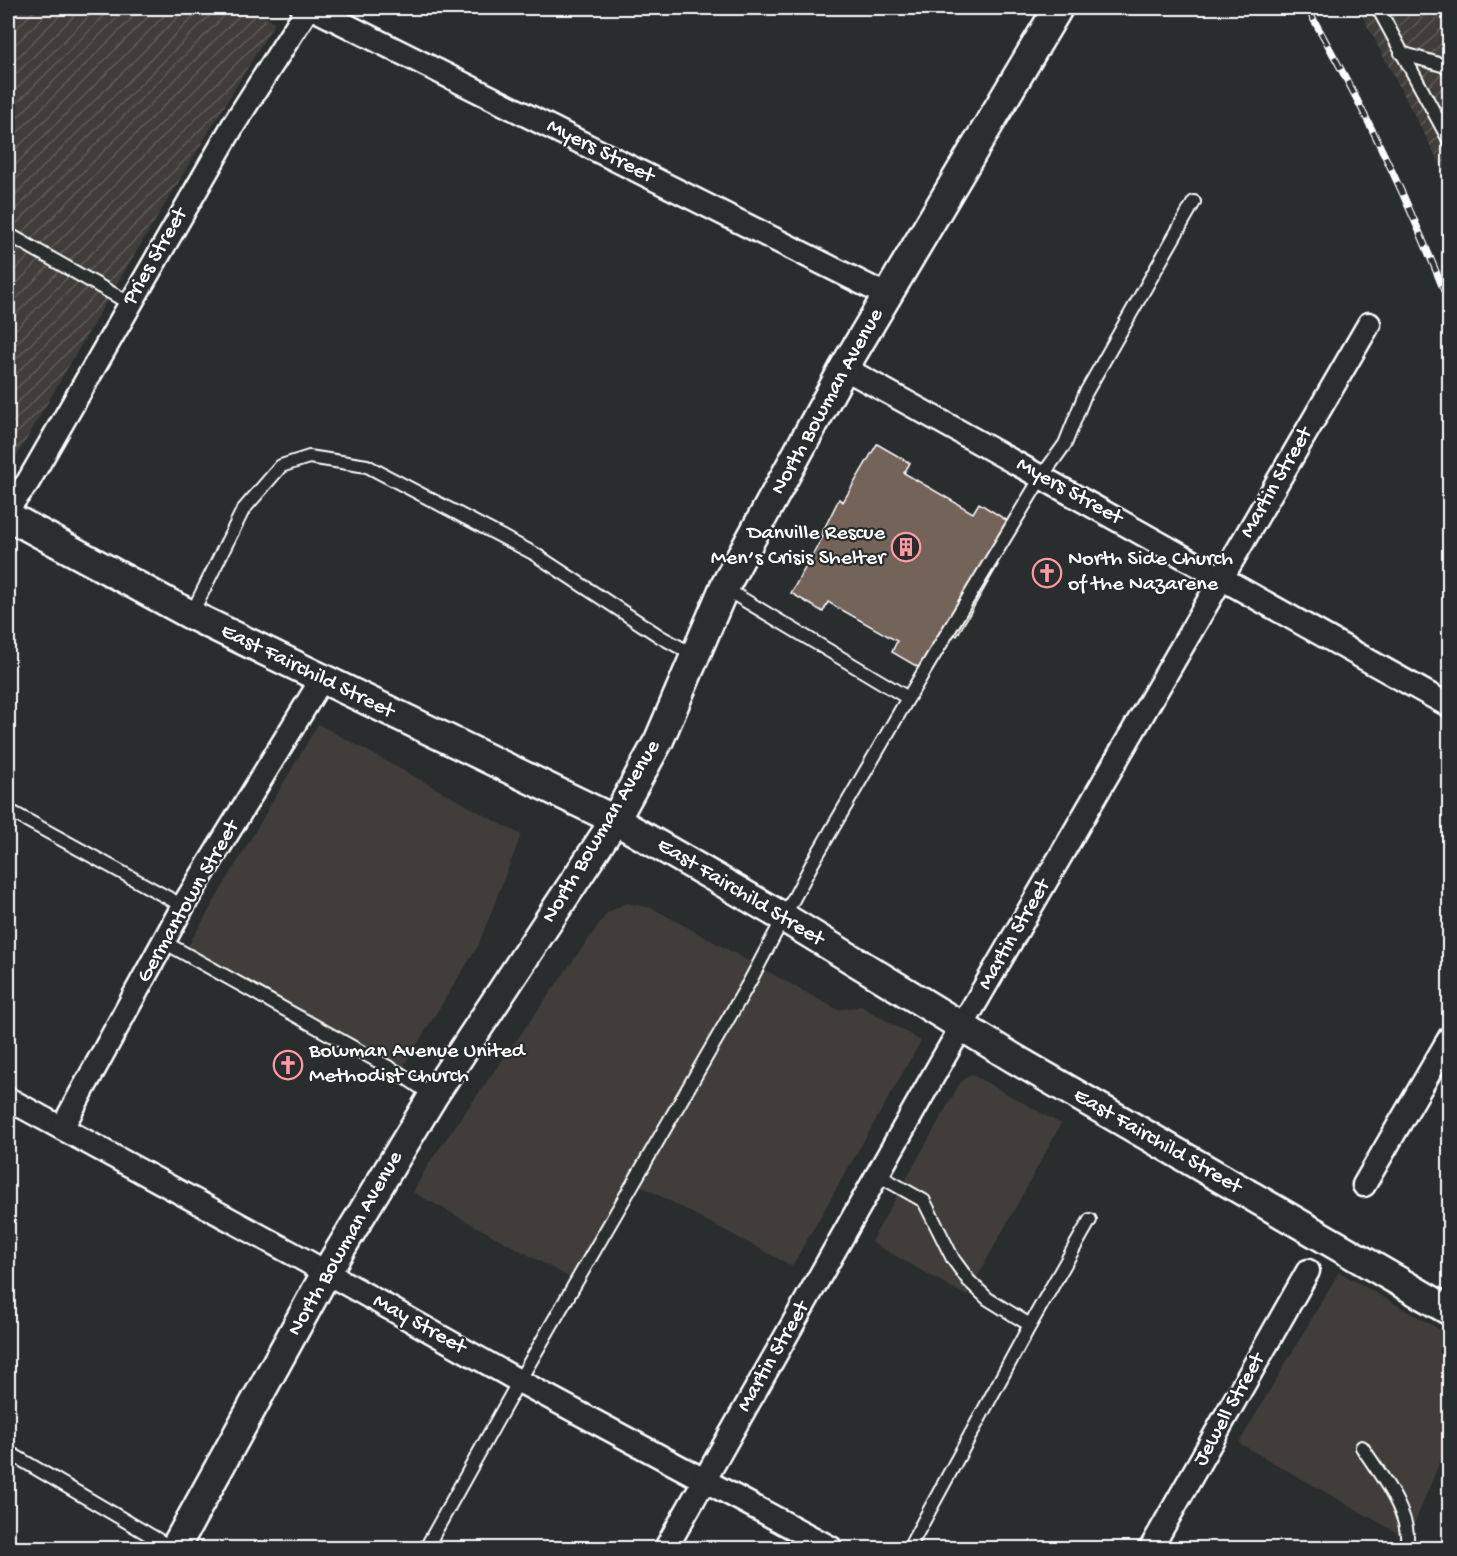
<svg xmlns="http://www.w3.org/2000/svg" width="1457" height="1556" font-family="'Gochi Hand',sans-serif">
<defs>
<pattern id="industrial-furrows" width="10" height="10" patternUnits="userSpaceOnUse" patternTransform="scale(1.5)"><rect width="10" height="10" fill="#403e3b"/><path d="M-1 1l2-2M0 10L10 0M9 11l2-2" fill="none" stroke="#5d5b58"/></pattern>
</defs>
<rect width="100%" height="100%" fill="#2a2d2e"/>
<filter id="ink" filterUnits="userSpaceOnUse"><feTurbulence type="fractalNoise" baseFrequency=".0167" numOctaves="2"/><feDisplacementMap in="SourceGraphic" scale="12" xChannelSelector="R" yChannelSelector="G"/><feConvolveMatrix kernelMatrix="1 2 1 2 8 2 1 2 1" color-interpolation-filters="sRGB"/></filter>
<g filter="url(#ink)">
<g fill="#403e3b">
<polygon points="318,724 521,835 478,946 399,1073 184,953"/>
<polygon points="626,903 652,908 838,1010 861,1006 921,1041 792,1266 634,1182 576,1281 413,1192 429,1163 607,913"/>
<polygon points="971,1074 1061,1124 967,1296 871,1242 960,1083"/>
<polygon points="1339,1272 1449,1335 1449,1439 1408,1539 1239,1443"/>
</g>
<g fill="url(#industrial-furrows)">
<polygon points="8,8 246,8 275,22 100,312 8,471"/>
<polygon points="1358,8 1449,8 1449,181"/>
</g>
<polygon fill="#736459" stroke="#fff" stroke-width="1.5" points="877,444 910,463 904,473 973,513 979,503 1011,523 988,559 998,565 957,636 946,629 923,670 892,652 897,641 828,602 823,612 791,593 823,536 821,535 839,499 843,502"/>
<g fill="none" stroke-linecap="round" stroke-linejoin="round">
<g stroke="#fff" stroke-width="16">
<g id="service">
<polyline points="1378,8 1450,142"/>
<polyline points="1401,53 1442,65 1450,69"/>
<polyline points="8,234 129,303"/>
<polyline points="724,588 908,698"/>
<polyline points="191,615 243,510 281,466 309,457 367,466 533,553 661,637 696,656"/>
<polyline points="8,810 183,906"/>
<polyline points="164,942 399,1073 433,1096"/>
<polyline points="878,1175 924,1201 953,1259 969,1281 988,1299 1030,1325"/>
<path d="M1362,1447C1379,1473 1414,1517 1406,1548"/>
<polyline points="8,1452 172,1548"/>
<polyline points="426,1548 519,1381 750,981 813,862 908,698 1042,476 1065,444 1085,394 1194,202"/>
<polyline points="909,1548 1030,1325 1090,1220"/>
</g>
</g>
<g stroke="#fff" stroke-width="27">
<g id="minor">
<polyline points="312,8 888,296"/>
<path d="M844,368C1047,479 1248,594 1450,706"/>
<polyline points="8,508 28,482 234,124 308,8"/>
<polyline points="8,1099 297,1256 519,1381 831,1548"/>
<polyline points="62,1128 183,906 322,679"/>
<polyline points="1364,1185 1450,1037"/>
<polyline points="666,1548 944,1057 1369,324"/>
<polyline points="1151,1548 1308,1271"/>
</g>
</g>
<g stroke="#fff" stroke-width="33">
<g id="tertiary">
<polyline points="8,516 191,615 615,820 783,917 1015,1059 1450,1311"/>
<polyline points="175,1548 326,1273 433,1096 615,820 659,740 724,588 844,368 1058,8"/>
</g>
</g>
<use href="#service" stroke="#2a2d2e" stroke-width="12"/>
<use href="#minor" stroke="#2a2d2e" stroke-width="22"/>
<use href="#tertiary" stroke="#2a2d2e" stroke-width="28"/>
<g stroke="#fff" stroke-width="7">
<path id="rail" d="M1307,8C1362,103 1410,204 1450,306"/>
</g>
<use href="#rail" stroke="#2a2d2e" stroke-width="4.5" stroke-dasharray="14" stroke-linecap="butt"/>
</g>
</g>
<defs>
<g id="building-ring" transform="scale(1.5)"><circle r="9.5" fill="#2a2d2e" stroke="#ff9aa2" stroke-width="1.5"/><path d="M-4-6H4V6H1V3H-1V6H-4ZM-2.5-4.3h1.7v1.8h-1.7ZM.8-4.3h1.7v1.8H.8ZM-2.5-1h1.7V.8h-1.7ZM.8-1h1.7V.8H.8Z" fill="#ff9aa2"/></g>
<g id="church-ring" transform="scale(1.5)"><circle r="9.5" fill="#2a2d2e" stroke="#ff9aa2" stroke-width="1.5"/><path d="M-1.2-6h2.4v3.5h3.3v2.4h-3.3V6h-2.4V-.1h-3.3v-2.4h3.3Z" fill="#ff9aa2"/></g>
</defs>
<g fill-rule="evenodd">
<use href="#building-ring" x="906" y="547"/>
<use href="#church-ring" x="1047" y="573"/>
<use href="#church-ring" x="288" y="1065"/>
</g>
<g text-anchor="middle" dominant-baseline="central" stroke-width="4.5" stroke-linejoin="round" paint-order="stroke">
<g font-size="22" fill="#fff" stroke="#2a2d2e">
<text transform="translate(600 152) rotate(27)">Myers Street</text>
<text transform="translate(156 257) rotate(-60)">Pries Street</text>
<text transform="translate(828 402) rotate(-61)">North Bowman Avenue</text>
<text transform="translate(1277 483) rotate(-60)">Martin Street</text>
<text transform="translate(1069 492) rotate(29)">Myers Street</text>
<text transform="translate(307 672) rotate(26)">East Fairchild Street</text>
<text transform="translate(602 832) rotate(-59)">North Bowman Avenue</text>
<text transform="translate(740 893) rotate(31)">East Fairchild Street</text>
<text transform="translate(189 902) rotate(-60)">Germantown Street</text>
<text transform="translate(1015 935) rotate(-60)">Martin Street</text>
<text transform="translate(1157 1142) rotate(30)">East Fairchild Street</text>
<text transform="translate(346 1244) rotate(-60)">North Bowman Avenue</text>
<text transform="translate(419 1325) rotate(29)">May Street</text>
<text transform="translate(774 1357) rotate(-60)">Martin Street</text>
<text transform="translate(1230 1410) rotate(-61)">Jewell Street</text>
</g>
<g font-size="22" fill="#fff" stroke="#2a2d2e" text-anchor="start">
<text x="885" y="534" text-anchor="end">Danville Rescue<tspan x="885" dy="25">Men’s Crisis Shelter</tspan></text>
<text x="1068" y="560">North Side Church<tspan x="1068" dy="25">of the Nazarene</tspan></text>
<text x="309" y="1052">Bowman Avenue United<tspan x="309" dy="25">Methodist Church</tspan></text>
</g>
</g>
<rect width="1457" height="1556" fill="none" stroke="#2a2d2e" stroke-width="30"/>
<rect x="15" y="15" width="1427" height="1526" fill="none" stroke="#fff" stroke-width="2" filter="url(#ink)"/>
</svg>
